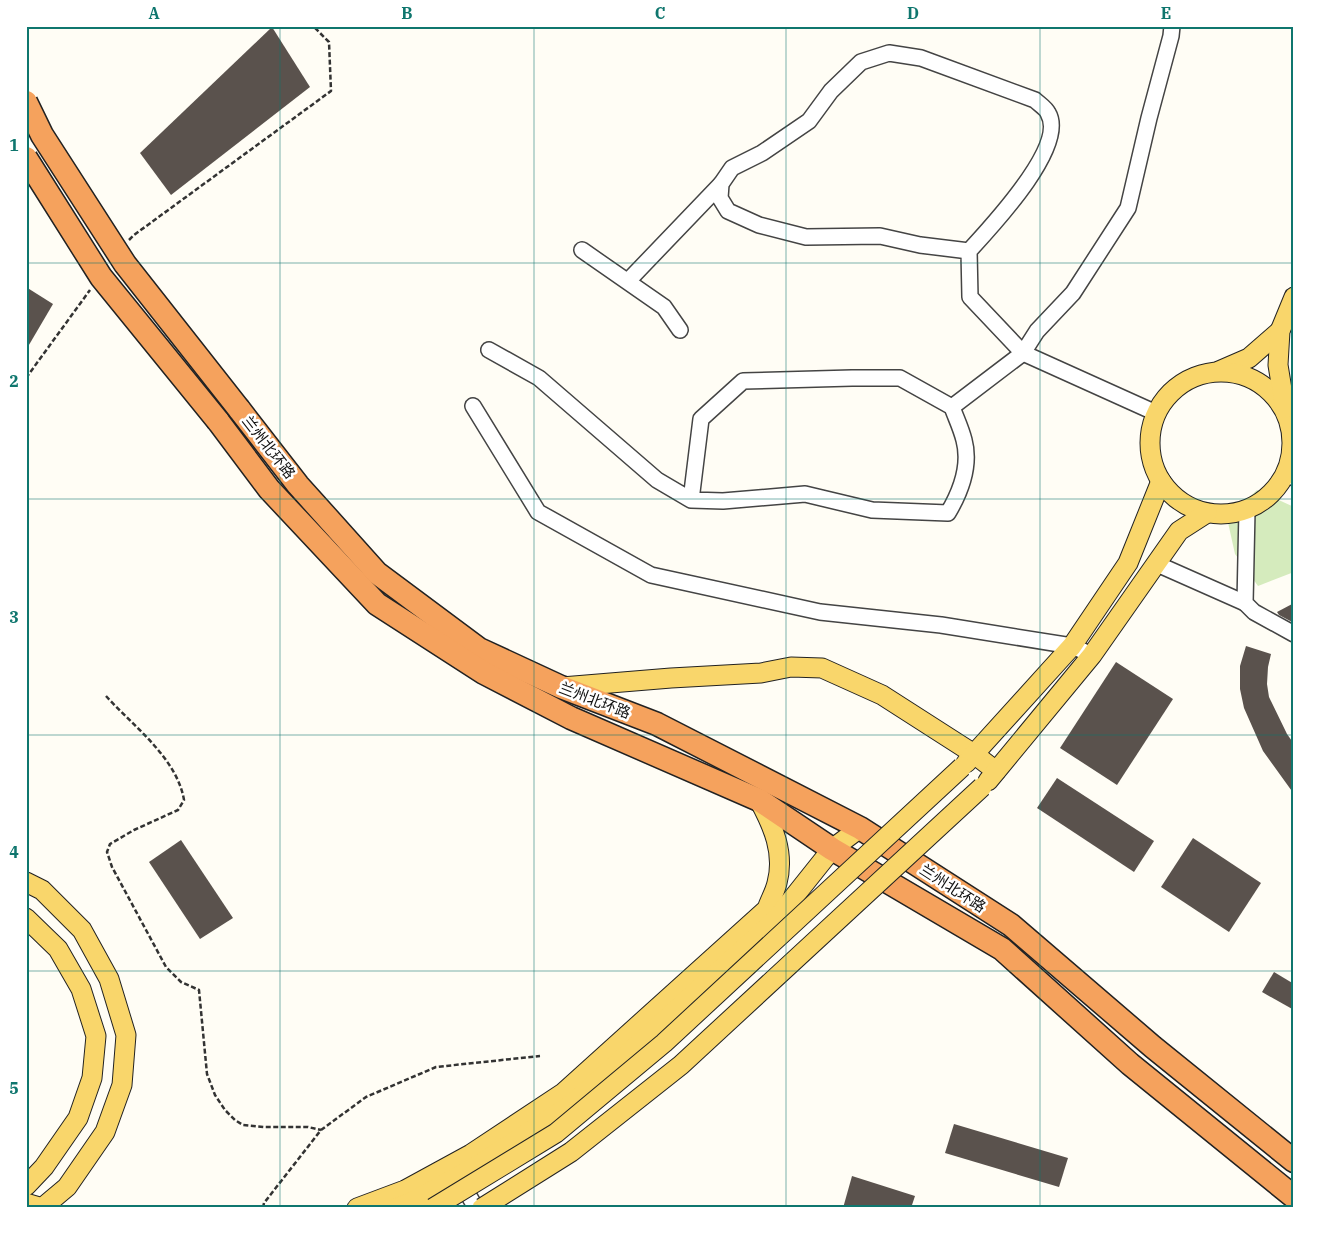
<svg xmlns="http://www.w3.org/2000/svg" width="1320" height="1234" font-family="'IBM Plex Serif','Noto Sans SC',serif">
<rect width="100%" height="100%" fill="#fffdf5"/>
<polygon fill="#d5ebbd" points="1257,490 1294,507 1294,572 1258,586 1235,554 1227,518"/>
<g fill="#5a524d">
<polygon points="272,27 310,87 171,195 140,153"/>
<polygon points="26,287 53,304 26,350"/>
<polygon points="1294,603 1294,623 1279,615 1277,612"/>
<polygon points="1246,646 1271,654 1268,667 1267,684 1269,697 1287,734 1294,744 1294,794 1263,751 1244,708 1240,689 1240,666"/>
<polygon points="1116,662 1173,699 1117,785 1060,748"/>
<polygon points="1057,778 1154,841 1134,872 1037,808"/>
<polygon points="1193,838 1261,883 1229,932 1161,887"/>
<polygon points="181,840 233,918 200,939 149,862"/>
<polygon points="1274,972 1294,984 1294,1010 1262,992"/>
<polygon points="954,1124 1068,1158 1059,1187 945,1153"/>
<polygon points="852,1176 915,1196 911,1208 843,1208"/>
</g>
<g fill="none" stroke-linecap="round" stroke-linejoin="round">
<g stroke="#444" stroke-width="18">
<g id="minor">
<polyline points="582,250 664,307 680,330"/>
<path d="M969,251L920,245L880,236L806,237L759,225L728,211L720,198L721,184L732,168L762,153L809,121L831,91L861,62L889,53L921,58L1035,100C1039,104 1046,108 1048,113C1068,146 990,228 969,251L970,297L1023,353L1156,413"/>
<polyline points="628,281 721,184"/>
<path d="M489,350L539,378L657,480L691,500L723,501L805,494L872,510L948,513C961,491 971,466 964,440C961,428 956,418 952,407L900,378H852L743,381L701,419L691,500"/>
<polyline points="473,406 538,512 651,575 820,612 941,625 1072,646 1092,655"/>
<polyline points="952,407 1023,353 1037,331 1073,293 1128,208 1149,118 1171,36 1172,26"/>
<polyline points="1293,453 1294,453"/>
<polyline points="1287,473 1294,478"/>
<polyline points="1247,510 1245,603 1254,612 1294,634"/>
<polyline points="1157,564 1245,603"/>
<polyline points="459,1179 476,1208"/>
</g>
</g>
<g stroke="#222" stroke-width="21">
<g id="major">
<polyline points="1219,371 1249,358 1280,331"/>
<circle cx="1221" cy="443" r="71"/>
<polyline points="1285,408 1278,365 1280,331 1294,297"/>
<polyline points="562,687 671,678 761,673 791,667 822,668 882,695 974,754 996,771"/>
<polyline points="966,763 1072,646 1128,563 1161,481"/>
<polyline points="988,781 1092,655 1179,531 1207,513"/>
<polyline points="26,882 42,890 82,930 109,979 126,1035 122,1085 105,1132 67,1187 42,1208"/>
<polyline points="26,918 58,949 81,989 96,1036 92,1078 78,1118 44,1167 26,1186"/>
<polyline points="26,1203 43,1208"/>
<path d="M357,1208L405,1190L471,1154L563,1093L767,909C770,900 775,892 777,883C785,853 773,826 759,800"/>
<polyline points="396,1208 411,1202 478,1165 572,1104 777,918 832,849 860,828"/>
</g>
</g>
<g stroke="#222" stroke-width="25">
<g id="highway">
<polyline points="239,409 298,485 377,573 479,649 561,687 657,724 860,828 1011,925 1153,1047 1294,1161"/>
<polyline points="218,421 269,489 377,604 484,673 571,718 759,800 832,849 1002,949 1130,1064 1294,1197"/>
</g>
</g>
<g stroke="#333" stroke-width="2.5" stroke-dasharray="5 2.5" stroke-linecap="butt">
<polyline points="129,240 134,235 331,91 329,42 313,26"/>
<polyline points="26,378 90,290"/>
<path d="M106,696C133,726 177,758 184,800L178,810L134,830L110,844L107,852L112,867L166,967L181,982L199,990L207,1074L215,1095L225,1110L235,1120L243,1125L264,1127H308L321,1130"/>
<polyline points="263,1208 264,1203 321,1130 366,1097 436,1067 540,1056"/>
</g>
<use href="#minor" stroke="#fff" stroke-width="15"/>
<use href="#major" stroke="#f9d66b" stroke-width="19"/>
<use href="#highway" stroke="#f5a25d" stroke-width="22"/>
<g stroke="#222" stroke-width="21" stroke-linecap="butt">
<g id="major-bridge">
<polyline points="433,1208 556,1133 664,1043 962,767"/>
<polyline points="482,1208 571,1152 681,1065 982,787"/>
</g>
</g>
<g stroke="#222" stroke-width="25" stroke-linecap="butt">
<g id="highway-bridge">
<polyline points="26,102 42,135 125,264 239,409"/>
<polyline points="26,158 101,277 218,421"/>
</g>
</g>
<use href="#major-bridge" stroke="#f9d66b" stroke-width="19"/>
<use href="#highway-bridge" stroke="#f5a25d" stroke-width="22"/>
</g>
<path fill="none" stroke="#0f766e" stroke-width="1" stroke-opacity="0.55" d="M280,26V1208M534,26V1208M786,26V1208M1040,26V1208M26,263H1294M26,499H1294M26,735H1294M26,971H1294"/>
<g text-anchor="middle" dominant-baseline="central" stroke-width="5" stroke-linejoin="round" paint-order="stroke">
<g font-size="15" fill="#111" stroke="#fff">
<text transform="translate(269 447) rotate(52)">兰州北环路</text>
<text transform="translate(595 700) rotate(21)">兰州北环路</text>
<text transform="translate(953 888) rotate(33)">兰州北环路</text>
</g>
</g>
<rect width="1320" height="1234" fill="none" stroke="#ffffff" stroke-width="55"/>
<rect x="28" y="28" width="1264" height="1178" fill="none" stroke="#0f766e" stroke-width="2"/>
<g font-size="16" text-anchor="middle" font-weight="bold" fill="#0f766e">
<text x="154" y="19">A</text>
<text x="407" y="19">B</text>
<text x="660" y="19">C</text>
<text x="913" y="19">D</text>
<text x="1166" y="19">E</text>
<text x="14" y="151">1</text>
<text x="14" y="387">2</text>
<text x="14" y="623">3</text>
<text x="14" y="858">4</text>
<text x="14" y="1094">5</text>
</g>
</svg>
